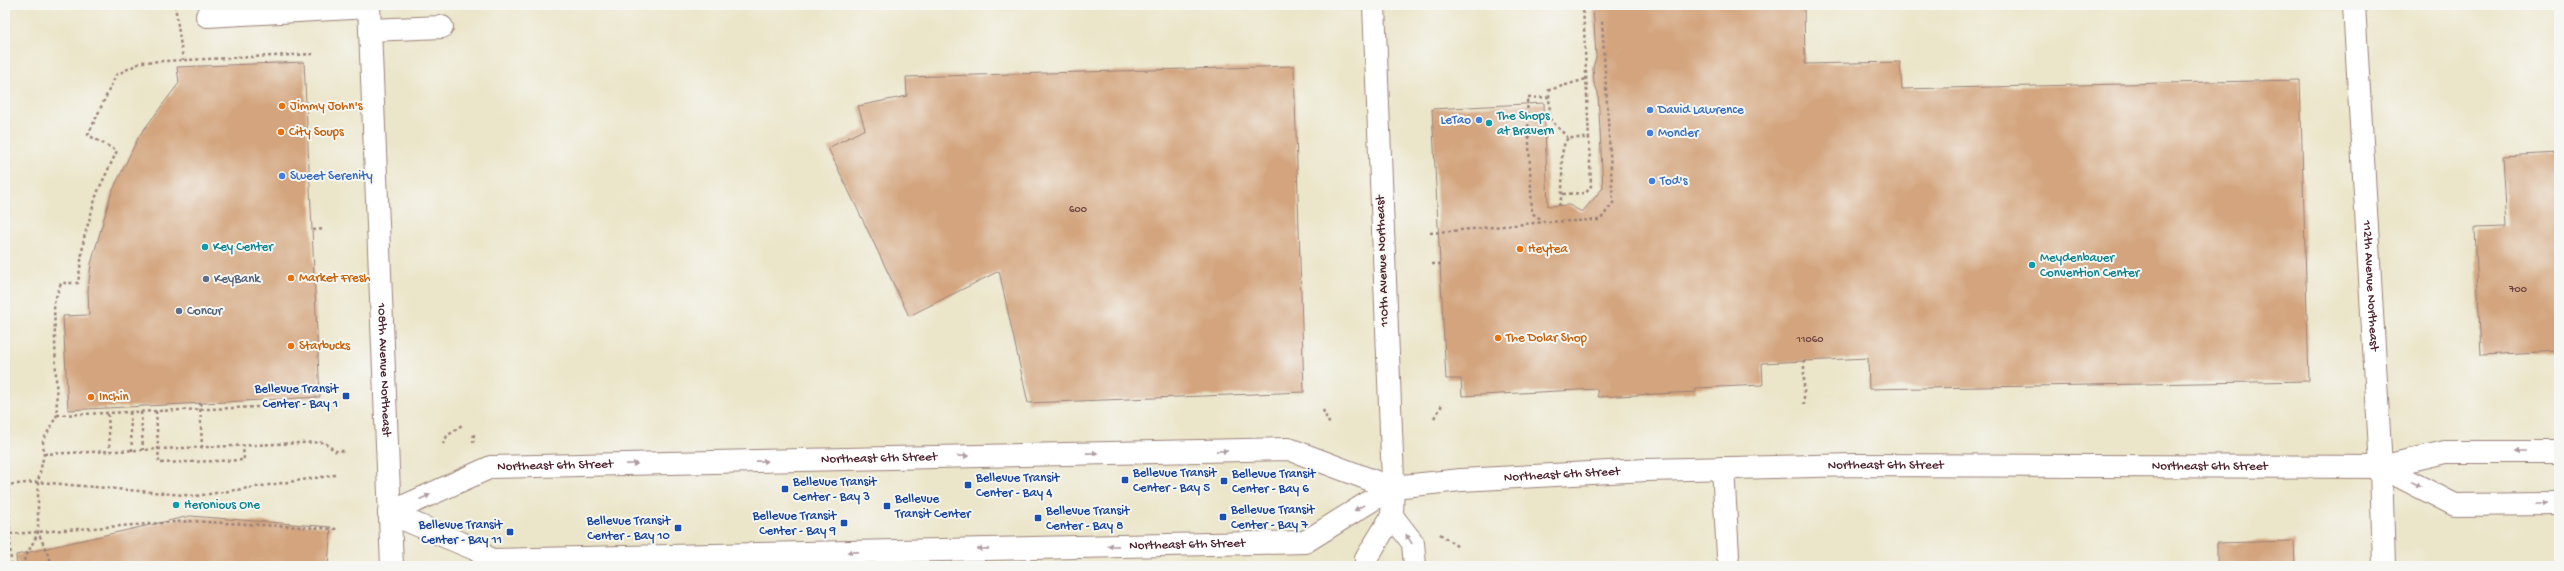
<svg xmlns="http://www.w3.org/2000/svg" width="2564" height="571" font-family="'Gochi Hand',sans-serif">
<rect width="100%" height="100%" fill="#f6f6f2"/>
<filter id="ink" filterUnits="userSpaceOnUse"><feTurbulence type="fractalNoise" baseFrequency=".025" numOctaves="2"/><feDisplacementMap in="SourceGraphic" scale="8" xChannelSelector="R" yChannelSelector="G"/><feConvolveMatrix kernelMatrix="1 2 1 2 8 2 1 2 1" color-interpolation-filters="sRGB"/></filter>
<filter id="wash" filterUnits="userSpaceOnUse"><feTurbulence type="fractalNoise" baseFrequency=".012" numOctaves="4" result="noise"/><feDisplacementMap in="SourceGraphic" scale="16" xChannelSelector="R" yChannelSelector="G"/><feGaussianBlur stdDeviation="0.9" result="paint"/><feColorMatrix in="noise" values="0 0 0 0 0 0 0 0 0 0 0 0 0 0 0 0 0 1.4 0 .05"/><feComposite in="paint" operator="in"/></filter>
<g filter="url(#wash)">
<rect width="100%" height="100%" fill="#ebe5c9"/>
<g id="blocks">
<g fill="#d3a47d">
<polygon points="1593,5 1804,5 1805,64 1900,62 1902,89 2300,80 2309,381 1869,389 1868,358 1762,363 1763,385 1696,388 1696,392 1598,397 1597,389 1462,396 1461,379 1446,379 1432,109 1544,103 1548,206 1569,205 1582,212 1603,188 1598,92 1594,83 1593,68 1596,57"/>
<polygon points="304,62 320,397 68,410 63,316 89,315 88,291 91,264 111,194 139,136 179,83 177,67"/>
<polygon points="1294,66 1304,392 1028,403 999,271 909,316 828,148 865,129 858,106 907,96 906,77"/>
<polygon points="2559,153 2559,351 2481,355 2475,228 2507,227 2503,156"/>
<polygon points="190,516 331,527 328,566 17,566 16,555"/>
<polygon points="2294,541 2295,566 2217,566 2217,543"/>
</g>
</g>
</g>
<g filter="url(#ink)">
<use href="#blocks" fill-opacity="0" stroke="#9a827a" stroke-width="1"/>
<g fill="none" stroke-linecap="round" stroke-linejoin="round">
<g stroke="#9a827a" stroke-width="24">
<g id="minor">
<polyline points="207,16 369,7"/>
<polyline points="370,30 442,27"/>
<polyline points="1723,468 1728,556"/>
<path id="s1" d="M389,513L475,549L491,560L1305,542L1393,487L1461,480L1646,470L1855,465L2381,467"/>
<path id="s2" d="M389,513L491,467L1289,449L1392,488"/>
<polyline points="1392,516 1413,543 1415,566"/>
<polyline points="1367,566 1366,559 1392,516 1393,480 1374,5"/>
</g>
</g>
<g stroke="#9a827a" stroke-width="24">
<g id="major">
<path id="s3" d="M369,5L392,566"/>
<path id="s4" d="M2354,5L2381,467L2384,566"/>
</g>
</g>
<g stroke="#9a827a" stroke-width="24">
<g id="highway">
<polyline points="2381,467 2455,505 2559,504"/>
<polyline points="2381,467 2445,452 2559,452"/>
</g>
</g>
<g stroke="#9a827a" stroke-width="2.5" stroke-dasharray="3 3" stroke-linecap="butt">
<polyline points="175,5 183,60"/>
<polyline points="1549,97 1527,98 1532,213 1545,222 1600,220 1613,203 1602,21"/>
<polyline points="1568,138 1550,119 1549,90 1586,79"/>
<polyline points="1563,194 1586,193 1591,186 1583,5"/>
<path d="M1559,206C1567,184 1556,152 1568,138H1589"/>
<polyline points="313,230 324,229"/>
<polyline points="1430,233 1545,222"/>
<polyline points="1432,264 1442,264"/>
<polyline points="1804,360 1804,404"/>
<polyline points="200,403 202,447"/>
<polyline points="1323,410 1330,425"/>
<polyline points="156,411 159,463 244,460 243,445"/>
<polyline points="130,412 132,451"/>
<polyline points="141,412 143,450"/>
<polyline points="108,414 110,451"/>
<polyline points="57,415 333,404"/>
<polyline points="1434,418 1442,405"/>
<polyline points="473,443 474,434"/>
<polyline points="443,444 447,436 462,425"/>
<polyline points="44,454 324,442 335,451 344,451"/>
<polyline points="8,484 11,566"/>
<polyline points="5,485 38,482 196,496 335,475"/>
<polyline points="10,534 189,521 337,529"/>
<polyline points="1440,534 1458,547"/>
<polyline points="21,566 38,533"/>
<polyline points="53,566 38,532 38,482 44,454 43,441 57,415 54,303 61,283 78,283 84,238 97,193 117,151 88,135 116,75 142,62 315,54"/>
</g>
<use href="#minor" stroke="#fff" stroke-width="22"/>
<use href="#major" stroke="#fff" stroke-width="22"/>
<use href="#highway" stroke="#fff" stroke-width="22"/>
</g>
<defs><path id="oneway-solid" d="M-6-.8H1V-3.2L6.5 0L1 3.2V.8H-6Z"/></defs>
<g fill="#ae9aa0">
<use href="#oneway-solid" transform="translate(1222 451) rotate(-1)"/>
<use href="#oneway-solid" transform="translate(2520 452) rotate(-180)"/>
<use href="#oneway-solid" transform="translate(1092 453) rotate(-1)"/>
<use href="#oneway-solid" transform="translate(963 456) rotate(-1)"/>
<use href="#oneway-solid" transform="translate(762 461) rotate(-1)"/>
<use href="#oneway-solid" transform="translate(632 464) rotate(-1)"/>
<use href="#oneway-solid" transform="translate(2416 484) rotate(27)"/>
<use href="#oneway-solid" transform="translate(425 497) rotate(-24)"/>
<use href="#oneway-solid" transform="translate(2541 504)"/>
<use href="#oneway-solid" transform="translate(1359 508) rotate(149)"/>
<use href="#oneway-solid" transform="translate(1409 539) rotate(-123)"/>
<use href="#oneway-solid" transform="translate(1113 546) rotate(179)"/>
<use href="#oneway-solid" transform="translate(983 549) rotate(179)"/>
<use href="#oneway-solid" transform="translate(853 552) rotate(179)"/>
</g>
</g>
<g fill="#e8710a" stroke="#f6f6f2" stroke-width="1.5">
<circle cx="282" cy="106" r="4"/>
<circle cx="281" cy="132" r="4"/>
<circle cx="1520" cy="249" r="4"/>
<circle cx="291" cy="278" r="4"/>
<circle cx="1498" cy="338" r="4"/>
<circle cx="291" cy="346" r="4"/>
<circle cx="91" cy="397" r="4"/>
</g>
<g fill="#3f7fe0" stroke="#f6f6f2" stroke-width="1.5">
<circle cx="1650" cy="110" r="4"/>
<circle cx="1479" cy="120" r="4"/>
<circle cx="1650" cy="133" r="4"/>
<circle cx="282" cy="176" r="4"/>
<circle cx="1652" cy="181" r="4"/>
</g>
<g fill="#0f9aa8" stroke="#f6f6f2" stroke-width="1.5">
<circle cx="1489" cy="123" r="4"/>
<circle cx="205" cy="247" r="4"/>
<circle cx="2032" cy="265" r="4"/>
<circle cx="176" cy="505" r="4"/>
</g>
<g fill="#5c6f8a" stroke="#f6f6f2" stroke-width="1.5">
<circle cx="206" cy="279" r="4"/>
<circle cx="179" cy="311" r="4"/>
</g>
<g fill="#1a4fb4" stroke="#f6f6f2" stroke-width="1.5">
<rect x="342" y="392" width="8" height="8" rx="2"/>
<rect x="1121" y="476" width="8" height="8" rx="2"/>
<rect x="1220" y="477" width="8" height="8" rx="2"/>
<rect x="964" y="481" width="8" height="8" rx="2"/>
<rect x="781" y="485" width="8" height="8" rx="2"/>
<rect x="883" y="502" width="8" height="8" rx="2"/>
<rect x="1219" y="513" width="8" height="8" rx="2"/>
<rect x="1034" y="514" width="8" height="8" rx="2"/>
<rect x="840" y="519" width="8" height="8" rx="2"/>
<rect x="674" y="524" width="8" height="8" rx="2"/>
<rect x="506" y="528" width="8" height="8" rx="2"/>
</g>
<g text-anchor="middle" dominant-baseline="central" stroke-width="4" stroke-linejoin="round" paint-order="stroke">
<g font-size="11" fill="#6c4040">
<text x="1078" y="210">600</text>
<text x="2518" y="290">700</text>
<text x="1810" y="340">11060</text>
</g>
<g font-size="13" fill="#c56008" stroke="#f6f6f2" text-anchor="start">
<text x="290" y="106">Jimmy John's</text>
<text x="289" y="132">City Soups</text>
<text x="1528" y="249">Heytea</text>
<text x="299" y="278">Market Fresh</text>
<text x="1506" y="338">The Dolar Shop</text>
<text x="299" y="346">Starbucks</text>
<text x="99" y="397">Inchin</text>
</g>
<g font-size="13" fill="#366cbe" stroke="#f6f6f2" text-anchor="start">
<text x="1658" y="110">David Lawrence</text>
<text x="1471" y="120" text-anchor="end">LeTao</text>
<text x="1658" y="133">Moncler</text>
<text x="290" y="176">Sweet Serenity</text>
<text x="1660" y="181">Tod's</text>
</g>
<g font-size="13" fill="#0d838f" stroke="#f6f6f2" text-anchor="start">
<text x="1497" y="116">The Shops<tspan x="1497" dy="15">at Bravern</tspan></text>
<text x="213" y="247">Key Center</text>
<text x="2040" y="258">Meydenbauer<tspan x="2040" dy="15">Convention Center</tspan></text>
<text x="184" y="505">Heronious One</text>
</g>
<g font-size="13" fill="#4a1f2b" stroke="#f6f6f2">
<text transform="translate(1383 261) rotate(-92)">110th Avenue Northeast</text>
<text stroke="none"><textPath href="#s4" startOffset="281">112th Avenue Northeast</textPath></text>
<text stroke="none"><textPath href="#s3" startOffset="365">108th Avenue Northeast</textPath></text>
<text stroke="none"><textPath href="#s2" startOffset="500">Northeast 6th Street</textPath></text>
<text stroke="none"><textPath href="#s2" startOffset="176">Northeast 6th Street</textPath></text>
<text stroke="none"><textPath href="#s1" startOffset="1524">Northeast 6th Street</textPath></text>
<text stroke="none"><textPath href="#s1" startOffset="1848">Northeast 6th Street</textPath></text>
<text stroke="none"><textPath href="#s1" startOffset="1200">Northeast 6th Street</textPath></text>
<text stroke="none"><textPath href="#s1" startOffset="809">Northeast 6th Street</textPath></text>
</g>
<g font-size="13" fill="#4e5e75" stroke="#f6f6f2" text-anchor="start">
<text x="214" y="279">KeyBank</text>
<text x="187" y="311">Concur</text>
</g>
<g font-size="13" fill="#164399" stroke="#f6f6f2" text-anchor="start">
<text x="338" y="389" text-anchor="end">Bellevue Transit<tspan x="338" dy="15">Center - Bay 1</tspan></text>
<text x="1133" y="473">Bellevue Transit<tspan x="1133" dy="15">Center - Bay 5</tspan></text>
<text x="1232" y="474">Bellevue Transit<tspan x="1232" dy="15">Center - Bay 6</tspan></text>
<text x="976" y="478">Bellevue Transit<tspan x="976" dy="15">Center - Bay 4</tspan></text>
<text x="793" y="482">Bellevue Transit<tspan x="793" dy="15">Center - Bay 3</tspan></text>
<text x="895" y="499">Bellevue<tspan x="895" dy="15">Transit Center</tspan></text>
<text x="1231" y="510">Bellevue Transit<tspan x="1231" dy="15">Center - Bay 7</tspan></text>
<text x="1046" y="511">Bellevue Transit<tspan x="1046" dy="15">Center - Bay 8</tspan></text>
<text x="836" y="516" text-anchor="end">Bellevue Transit<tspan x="836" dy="15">Center - Bay 9</tspan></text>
<text x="670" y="521" text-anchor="end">Bellevue Transit<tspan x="670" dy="15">Center - Bay 10</tspan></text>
<text x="502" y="525" text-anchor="end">Bellevue Transit<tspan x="502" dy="15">Center - Bay 11</tspan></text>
</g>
</g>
<rect width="2564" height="571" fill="none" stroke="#f6f6f2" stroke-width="20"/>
</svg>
